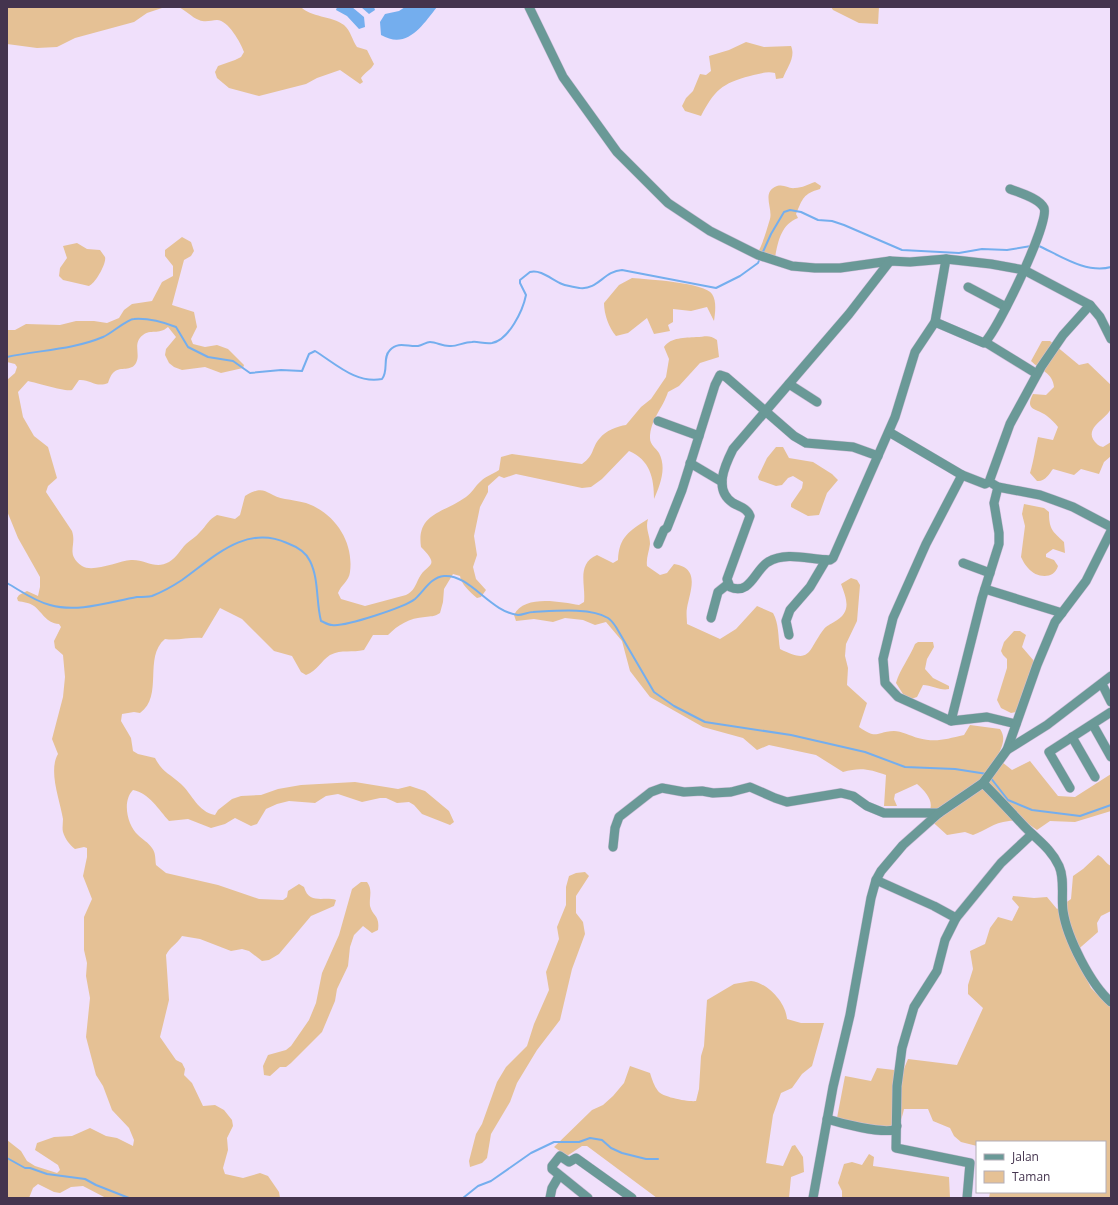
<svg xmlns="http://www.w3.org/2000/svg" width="1118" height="1205" font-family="'Open Sans',sans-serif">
<rect width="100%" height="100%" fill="#f0e0fb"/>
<g fill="#e5c195">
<polygon points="7,7 165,7 147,13 134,22 75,38 57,47 37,48 7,44"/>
<path d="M178,7H301C310,17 332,16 344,25C351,31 352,40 357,47L367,50L374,64C371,70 365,72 361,78L363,82L360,84L340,70L317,78L306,84L259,96L229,88L217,78L215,72L218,66L235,60L241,57L244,52C241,43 228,20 217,20C211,20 206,23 199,20C191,17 186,10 178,7Z"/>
<polygon points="831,7 879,7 878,24 859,23 833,10"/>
<path d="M746,42L764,47L791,46C796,57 787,68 783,78L776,79L775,73C766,71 759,74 750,76C722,83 714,91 701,116L685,111L682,106L686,98L693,91L700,74L706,75L711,71L709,56L729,50Z"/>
<path d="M815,182L821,186L820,189C803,194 803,198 796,214L798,218C779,225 777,247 774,264L756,256C763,244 766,232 770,219C773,208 761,192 777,186C785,184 788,189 795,188C802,188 809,184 815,182Z"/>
<path d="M182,237L191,242L194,251L191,256L184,260L172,305L194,312L197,327L191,339L193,344L205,347L217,345L228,349L244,365L243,368L221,373L205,367L182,370L174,367L169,363L165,355L166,349L176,337L168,327C159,335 150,329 143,335C132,343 141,354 136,363C131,372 121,366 114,372C111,374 109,380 108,383C96,388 90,379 79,380L72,390C65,392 38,383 28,381L18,392L23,417L34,436L48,447L57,478L48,486L46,492L72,531C77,546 65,554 82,566C93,573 118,561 131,560C145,559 155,570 169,562C177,557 180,550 186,544C190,540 196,537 200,532C206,526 209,519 217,515L235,519L240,515L245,496C266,483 266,496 285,499C292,500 298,501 306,503C335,513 354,542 350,572C349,581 341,585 338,593L341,599L365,606L406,595C414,591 415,586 419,578C426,563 442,568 421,547C416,513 444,513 466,497C472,493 475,486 481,481C486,476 493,474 499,470L501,457L512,454L582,464C595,455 591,448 600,438C605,431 618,426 626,425L641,407L651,399L666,377L669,359L664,347C671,337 685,338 696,337C705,337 709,334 717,340L719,357L700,363L679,386L668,392C663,408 650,420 650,438C650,445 656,448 659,453C667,468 660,485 654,499C654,478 650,460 629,451L602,479L591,487L582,488L516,474L504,478L499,476L488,486V492L480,507L474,536L477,555L473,567L476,579L486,590L481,597L477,598C470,592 461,584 460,576L453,574L444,589L443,602L440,613C434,617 431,616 425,617C409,618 398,625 388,635H373L364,650C352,653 342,649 330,655C321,661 317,671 306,675L301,672L292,656L274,651L242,619L220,608L202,638C189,637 178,641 165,639C143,657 164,696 140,713L134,712L122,714L121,721L131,738L133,751L138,754L155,758C163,773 169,773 181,784C192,794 198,812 215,815L218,810L232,799L241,796L261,795L278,789L301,785L355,782L398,789L410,786L425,791L449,811L454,822L450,825L422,814L414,805L409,802L397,803L386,798H380L362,802L338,794L326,796L315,803L289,801L277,804L266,809L257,824L251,826L235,818L225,824L211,828L188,819L169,821C159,810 149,793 133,790C122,801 127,825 138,835C143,840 148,842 152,848C156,853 155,859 156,865L166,873L218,885L259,899L283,900L287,897L288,891L299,884L304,887C309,905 324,896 336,900L334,906L311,916L279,954L269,960L262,961L249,951L242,949L231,951L200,939L182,936C177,944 170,947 166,955L169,1000L160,1037L176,1060L182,1063L185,1069L184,1075L192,1083L203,1106L215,1105L224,1110L232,1120L233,1126L227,1138L228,1150L223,1168L225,1174L243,1178L260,1173L268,1176L279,1192L280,1198H106L83,1186L71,1187L60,1193L54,1192L38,1184L33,1188L29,1198H7V1140L21,1151L27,1161L35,1166L57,1173L60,1170L58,1165L35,1150L37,1143L54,1137L72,1136L90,1128L106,1136L117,1138L133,1146L134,1140L129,1128L112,1110L103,1086L96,1075L86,1037L90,998L86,976L87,963L84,950V917L92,899L83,876L87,857V848L84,847L75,849C70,845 65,839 63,832C62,828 63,823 63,819C60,800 48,771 58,754L52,739L63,697L65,677L63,655L55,648L54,641L61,627L59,624C46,623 43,613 34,606C30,603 23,602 18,601L17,598L19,595L27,591L38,596L40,587V577L18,538L7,511V380L15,373L17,367L15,364L7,362V330H15L26,324L60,325L76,321H94L107,323L119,318L124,310L132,304L152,301L162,282L173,276V266L165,256V250Z"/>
<path d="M77,243L87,249L100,250L105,257C107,263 95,284 89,286L63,280L59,276L60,268L67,258L63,246Z"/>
<path d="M632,278C646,279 706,283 712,294C717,301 715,314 714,321L707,307L691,311L673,309V322L668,325L670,331L654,334L647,318L628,333L616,336C609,328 604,314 604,303L619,285Z"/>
<path d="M1042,341H1050L1079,365L1088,363L1111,385C1111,392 1113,401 1111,408C1108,419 1083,427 1095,442C1098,445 1099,446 1103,447L1111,442V456L1104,462L1099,474L1081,469L1074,475L1053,469C1049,474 1045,482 1037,481L1030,473C1034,460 1035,449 1038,437L1053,440L1058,427C1055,423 1051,419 1047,416C1037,408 1024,411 1033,394L1046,395L1054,387C1053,373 1040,370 1031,361Z"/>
<polygon points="776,447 783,447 789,458 813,462 832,474 838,480 827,493 819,515 808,516 791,507 791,504 802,488 803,482 793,476 788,478 782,485 776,486 759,480 758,477 767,458"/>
<path d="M1024,504L1044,508L1049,512C1049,529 1052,531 1064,542L1065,553L1053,549L1046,554V557L1054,560L1058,566C1054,580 1036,578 1028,568C1025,565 1023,561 1021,557L1025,526L1022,514Z"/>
<path d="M648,519C645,529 650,535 650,544C649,552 646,558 647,566L660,575L667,573L674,564C701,568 690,591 687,608C686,613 687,619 687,624L720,639L736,629L757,606L773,613C779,623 778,637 780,649C812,665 807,651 824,629C826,626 831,624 834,622C852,612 847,600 841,584L851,578L857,580L860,585L857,621L846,644L845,656L848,668L847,685L867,703L859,727C878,740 874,732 894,731C901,731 911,736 918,738C936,743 946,739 964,735L970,725L1000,729C1007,739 1001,748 997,758L1012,770L1030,761L1058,796L1075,797L1111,774V811L1075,822L1050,821L1037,830L1027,823C1020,823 1014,820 1009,821C992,823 987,830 973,835L965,832L947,835L926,816C937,804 927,793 917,784L895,794L894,799L897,806H884L886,775C870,769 860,767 843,772L816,755L769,745L757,750L743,738L703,727L650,697L630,671L622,641L606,622L595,625L583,620L565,618L553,622L534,619L516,621L514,615C524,594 561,602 579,605L584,602C586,585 576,564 597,555L613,563L618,560C619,537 629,531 648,519Z"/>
<polygon points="1014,631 1020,631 1026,635 1022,647 1034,661 1016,712 1011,713 1001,708 997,700 1007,668 1007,659 1003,655 1001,651 1004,642"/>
<path d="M918,642H933L934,647L927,659L925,669L933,678L949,686V689C940,691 932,685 923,685L917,697L911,699L903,694L896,683C900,669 910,657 915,644Z"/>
<path d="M1098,855C1104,858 1105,863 1111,866V911L1101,916L1097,923L1098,932L1074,953L1091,988L1111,1008V1198H989L990,1192H1105V1142H977V1146L961,1142L954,1136L950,1128L933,1121L928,1109H904C903,1113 902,1118 900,1121C891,1134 850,1121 837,1118L845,1076L871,1081L877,1068L903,1071L908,1059L957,1065L983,1008L968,994V985L973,969L970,951L985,944L990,928L998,917L1012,921L1019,907L1012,899L1013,896L1034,898L1047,897L1057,909L1071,899L1073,876L1083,869Z"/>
<polygon points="585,872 589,876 576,896 576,913 583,922 585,934 572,969 560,1020 537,1050 517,1083 510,1102 491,1134 487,1158 482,1163 470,1167 469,1161 476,1134 482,1124 497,1082 506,1067 527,1046 534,1024 549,990 546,972 559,939 557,927 566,905 566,887 569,876 576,873"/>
<path d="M361,882H367C373,890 369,897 370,906C373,917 380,915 378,930L372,933L363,926L354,935L350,947L348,966L337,989L335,1001L322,1032L291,1063L286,1067H280L270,1076L264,1075L263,1066L268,1055L286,1050L291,1046L309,1020L316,1003L322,973L339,935L352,889Z"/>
<path d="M751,981C768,983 786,1003 787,1019L801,1023H824L812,1066L802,1074L792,1088L781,1093L773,1115L766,1163L783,1166L792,1146L795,1145L803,1157L804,1172L791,1177L789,1198H657L587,1146H582L567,1156L554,1147L592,1110L603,1105L613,1096L624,1083L630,1066L650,1073C652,1079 654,1086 658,1091C662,1097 688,1102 696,1101L699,1089L701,1056L704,1046L707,1000L734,984Z"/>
<polygon points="869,1154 874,1157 873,1166 949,1177 950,1198 842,1198 842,1191 838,1183 844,1164 852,1162 862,1165"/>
</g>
<g fill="#74aeee">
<polygon points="337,7 352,7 364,17 365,27 359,29 347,16 336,10"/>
<polygon points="361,7 374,7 375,10 369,14"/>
<path d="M405,7H437C422,26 407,50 381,35L380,22L385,14L399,11Z"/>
</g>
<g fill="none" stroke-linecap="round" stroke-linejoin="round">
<g stroke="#74aeee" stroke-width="2">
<path d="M1037,245C1059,255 1086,274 1111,267"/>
<polyline points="762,254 771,234 784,212 790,210 801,212 818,220 832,221 844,225 902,250 959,253 982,249 1007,250 1031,246"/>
<path d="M7,357C39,350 72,350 103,337C111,334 127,319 134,319C148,318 163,322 176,327L188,347L208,357L233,361L250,373L281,370L302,371L309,354L315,351C336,364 356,384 382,379C389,370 382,358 390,350C398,341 408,347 418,346C423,345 426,342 430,342C437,342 443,347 451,346C458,346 464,342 472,342C477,341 484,344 492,343C509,340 523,310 526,295L520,283V280L530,272C541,269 552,280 562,284C567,286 574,287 580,288C598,290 604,271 622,270L716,288L740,276L758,263L760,258"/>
<path d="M7,583C21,591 34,601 50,605C78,613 109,602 137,597C142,597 147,597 152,596C162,592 173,586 182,580C213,558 245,524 287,543C295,546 306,552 310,561C319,579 316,602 321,621C324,622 328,625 332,625C345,627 405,607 415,599C424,591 431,577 444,576C470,574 490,612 518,615C523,615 528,612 533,612C553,611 591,607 608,618C611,620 614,624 616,627L654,692L674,706L705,722L791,735L865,752L905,767L955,769L987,774"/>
<polyline points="990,777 1008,800 1032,810 1080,816 1111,805"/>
<polyline points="7,1158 25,1168 30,1168 47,1174 85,1179 96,1185 129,1198"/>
<polyline points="463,1198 478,1186 491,1181 531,1153 554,1142 579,1142 590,1138 602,1140 611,1148 622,1153 646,1159 658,1159"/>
</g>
<g stroke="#cebed8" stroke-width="10">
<g id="minor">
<polyline points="529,7 563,77 617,152 668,203 710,231 758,255 792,266 815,268 840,268 890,261 910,262 946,259 991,264 1024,270 1090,305 1100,317 1111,339"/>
<path d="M890,261L849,314L733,449C725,465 713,490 733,503C740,507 747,508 750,516L727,579L730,587C750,596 755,570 768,562C787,551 810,560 830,560L833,558L895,417L915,352L935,322L946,259"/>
<polyline points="968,287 1006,307"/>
<path d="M935,322L984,343C997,332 1050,222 1044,208C1039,198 1020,193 1010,189"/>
<polyline points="985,342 1037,374"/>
<polyline points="789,384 817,402"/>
<polyline points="658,421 699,436"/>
<polyline points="889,432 962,475"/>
<polyline points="690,463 722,482"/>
<polyline points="993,484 998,487 1040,495 1054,500 1073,507 1111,527"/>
<polyline points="658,544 664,530 667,528 682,490 715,385 720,375 726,377 794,436 806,443 853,447 878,456"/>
<polyline points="963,563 990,573"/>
<polyline points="985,589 1062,613"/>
<polyline points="711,618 718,592 728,584"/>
<polyline points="789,635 786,621 790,610 810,587 826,560"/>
<polyline points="1102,684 1111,702"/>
<polyline points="951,721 982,598 999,544 999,533 994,503 998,487"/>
<polyline points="1016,724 987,717 951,721 898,697 885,683 883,659 893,618 926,544 962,475 985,484 989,482 1010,424 1041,367 1063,335 1090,305"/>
<polyline points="1093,725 1111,757"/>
<polyline points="1072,737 1095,777"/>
<polyline points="1007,750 1037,665 1055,622 1086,581 1111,531"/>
<path d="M983,783C997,797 1010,811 1023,825C1036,839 1051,848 1059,866C1065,879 1061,897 1063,911C1067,938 1091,985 1111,1002"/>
<polyline points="1070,788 1049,752 1111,712"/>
<polyline points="613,847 615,828 619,817 651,792 662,788 684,792 702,791 713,793 731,792 750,787 775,798 787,802 841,793 853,796 867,806 884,813 939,813"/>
<polyline points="876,880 934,906 956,918"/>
<path d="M827,1119C843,1124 879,1133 894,1130L897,1126"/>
<polyline points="550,1198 552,1188 559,1176"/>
<polyline points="588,1198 552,1169 552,1166 560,1156 569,1162 576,1158 632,1198"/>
<polyline points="813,1198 833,1087 850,1015 871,898 876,880 881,871 903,845 939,813 983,783 1007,750 1047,725 1111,676"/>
<polyline points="967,1198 970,1163 896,1148 897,1086 902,1048 914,1007 937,971 945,940 956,918 1001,863 1032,834"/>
</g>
</g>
<use href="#minor" stroke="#6a9997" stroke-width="9"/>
</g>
<rect width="1118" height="1205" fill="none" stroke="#44344e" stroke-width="16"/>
<rect x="976" y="1141" width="130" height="52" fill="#ffffff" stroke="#b4aeb8"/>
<rect x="984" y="1154" width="20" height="6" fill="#6a9997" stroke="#b4aeb8"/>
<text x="1012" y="1161" font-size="12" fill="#44344e">Jalan</text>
<rect x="984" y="1171" width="20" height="12" fill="#e5c195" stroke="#b4aeb8"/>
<text x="1012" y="1181" font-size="12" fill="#44344e">Taman</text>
</svg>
